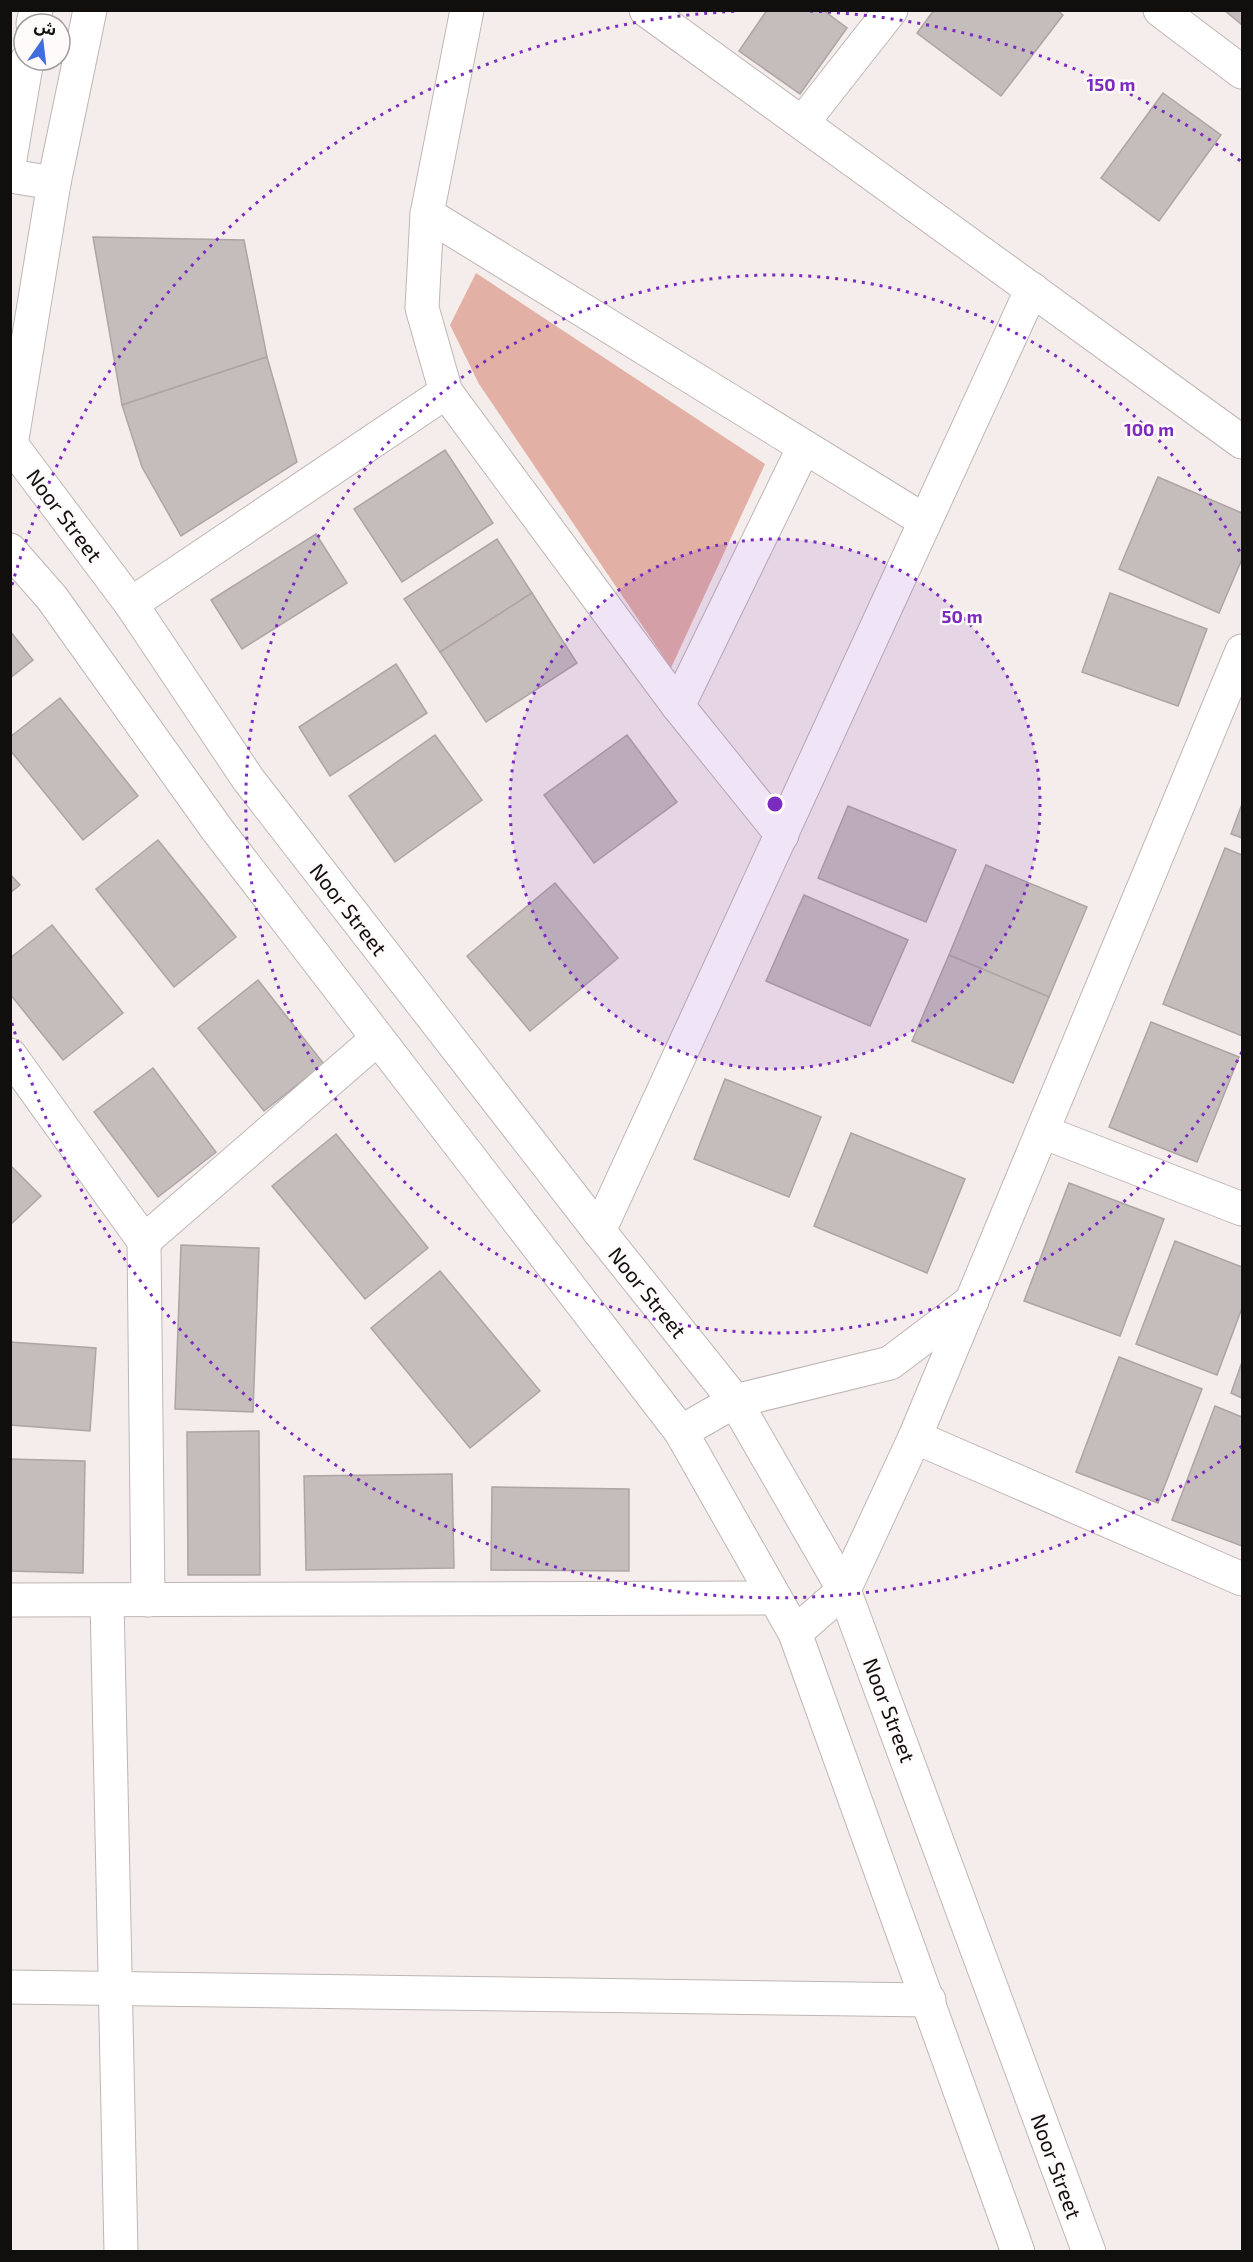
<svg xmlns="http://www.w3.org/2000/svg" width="1253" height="2262" font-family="'Exo 2','Noto Sans Arabic',sans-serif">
<rect width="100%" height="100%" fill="#f5edeb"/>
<polygon fill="#e2b0a5" points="476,273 765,464 671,668 479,384 450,325"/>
<g fill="#c5bdbb" stroke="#ada5a3" stroke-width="1.5">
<polygon points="767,10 823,10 847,28 800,94 739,51"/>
<polygon points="934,10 1057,10 1063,15 1001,96 917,33"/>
<polygon points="1224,10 1242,10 1242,25"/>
<polygon points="1163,93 1221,135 1159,221 1101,178"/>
<polygon points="93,237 244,240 267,357 122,405"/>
<polygon points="267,357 297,462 181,536 142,467 122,405"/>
<polygon points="445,450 493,523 402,582 354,509"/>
<polygon points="1158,477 1242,513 1242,559 1219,613 1119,569"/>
<polygon points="316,534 347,583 242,649 211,600"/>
<polygon points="497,539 532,593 440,652 404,599"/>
<polygon points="532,593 577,663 486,722 440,652"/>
<polygon points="1110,593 1207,629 1178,706 1082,672"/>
<polygon points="10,631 33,660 10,678"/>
<polygon points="396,664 427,713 330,776 299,727"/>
<polygon points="60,698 138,796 83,840 10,750 10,737"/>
<polygon points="435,735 482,800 395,862 349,796"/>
<polygon points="627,735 677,802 594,863 544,795"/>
<polygon points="1242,804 1242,838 1231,834"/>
<polygon points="848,806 956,850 926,922 818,878"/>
<polygon points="158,840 236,937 174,987 96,889"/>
<polygon points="1225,848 1242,855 1242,1036 1163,1004"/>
<polygon points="986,865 1087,907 1049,997 949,955"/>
<polygon points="10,874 20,885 10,893"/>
<polygon points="555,883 618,958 530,1031 467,956"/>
<polygon points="804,895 908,940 870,1026 766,981"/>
<polygon points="52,925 123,1013 63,1060 10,994 10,958"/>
<polygon points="949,955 1049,997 1013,1083 912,1041"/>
<polygon points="258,980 324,1064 264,1111 198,1028"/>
<polygon points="1151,1022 1239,1057 1197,1162 1109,1127"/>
<polygon points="153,1068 216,1152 158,1197 94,1112"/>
<polygon points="725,1079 821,1117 789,1197 694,1159"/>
<polygon points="851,1133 965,1179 927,1273 814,1226"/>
<polygon points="336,1134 428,1248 365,1299 272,1186"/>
<polygon points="10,1165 41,1196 10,1225"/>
<polygon points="1069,1183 1164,1219 1120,1336 1024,1301"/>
<polygon points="1175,1241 1242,1267 1242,1308 1217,1375 1136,1344"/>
<polygon points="181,1245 259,1248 253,1412 175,1409"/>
<polygon points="440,1271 540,1391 470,1448 371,1328"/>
<polygon points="10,1342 96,1348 90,1431 10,1425"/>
<polygon points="1119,1357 1202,1389 1158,1503 1076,1472"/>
<polygon points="1242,1362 1242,1398 1231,1393"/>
<polygon points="1215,1406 1242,1417 1242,1546 1172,1520"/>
<polygon points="259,1431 260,1575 188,1575 187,1432"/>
<polygon points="10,1459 85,1461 83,1573 10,1571"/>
<polygon points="452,1474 454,1568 306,1570 304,1476"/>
<polygon points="492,1487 629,1489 629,1571 491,1570"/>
</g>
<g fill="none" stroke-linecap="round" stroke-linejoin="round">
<g stroke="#beb6b4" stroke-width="35">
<g id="street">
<polyline points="467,10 427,214 422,308 446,392 678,706 782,835"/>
<polyline points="646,10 1242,442"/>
<polyline points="1160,10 1242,72"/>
<polyline points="803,122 891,10"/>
<polyline points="10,176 54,183"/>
<polyline points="427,214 925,521"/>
<polyline points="131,604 446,392"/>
<polyline points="678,706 804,447"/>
<polyline points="10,1055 144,1241 148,1600"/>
<polyline points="1043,1132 1242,1209"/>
<polyline points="599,1231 1032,289"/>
<polyline points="144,1241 377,1039"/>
<polyline points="681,1432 735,1401 890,1363 972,1301"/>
<polyline points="915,1437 1242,1579"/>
<polyline points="10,1600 775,1598"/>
<polyline points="107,1600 121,2252"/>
<polyline points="795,1633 844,1590 915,1437 1242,651"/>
<polyline points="10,1987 929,2000"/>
</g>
</g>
<g stroke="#beb6b4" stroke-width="35">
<g id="secondary">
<polyline points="33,24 36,10"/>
<polyline points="10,159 27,60"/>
<polyline points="10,443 131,604 248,779 599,1231 735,1401 844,1590 1089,2252"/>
<polyline points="10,451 54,183 90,10"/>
<polyline points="10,550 52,598 216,828 681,1432 795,1633 1018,2252"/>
</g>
</g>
<use href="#street" stroke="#fff" stroke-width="33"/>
<use href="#secondary" stroke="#fff" stroke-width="33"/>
</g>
<circle cx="775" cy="804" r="265" fill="#7b2cbf" fill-opacity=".12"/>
<g fill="none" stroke="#7b2cbf" stroke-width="3" stroke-dasharray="3 6">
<circle cx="775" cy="804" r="265"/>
<path d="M1242 1052A529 529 0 1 1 1242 556"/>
<path d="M1242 1446A794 794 0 0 1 12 1023M12 585A794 794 0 0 1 740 11M810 11A794 794 0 0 1 1242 162"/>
</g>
<g text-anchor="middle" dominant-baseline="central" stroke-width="5" stroke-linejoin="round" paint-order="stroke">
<g font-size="21" fill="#110f0e" stroke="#fffbfb">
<text transform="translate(65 515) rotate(53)">Noor Street</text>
<text transform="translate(349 909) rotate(52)">Noor Street</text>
<text transform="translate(648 1292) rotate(51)">Noor Street</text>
<text transform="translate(890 1710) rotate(69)">Noor Street</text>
<text transform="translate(1057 2166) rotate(70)">Noor Street</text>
</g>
</g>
<circle cx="775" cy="804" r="9" fill="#7b2cbf" stroke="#fffbfb" stroke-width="3"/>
<g font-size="18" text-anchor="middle" font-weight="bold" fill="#7b2cbf" stroke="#fffbfb" stroke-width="5" stroke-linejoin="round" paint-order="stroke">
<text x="1111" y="91">150 m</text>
<text x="1149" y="436">100 m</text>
<text x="962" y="623">50 m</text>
</g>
<rect width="1253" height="2262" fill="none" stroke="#110f0e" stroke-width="24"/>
<g transform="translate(42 42) rotate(14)"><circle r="28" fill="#fffbfb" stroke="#a09d9c" stroke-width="1.5"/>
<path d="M0-4.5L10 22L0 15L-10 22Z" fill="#416dde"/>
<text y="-9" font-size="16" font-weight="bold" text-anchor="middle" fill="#110f0e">ش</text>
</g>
</svg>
